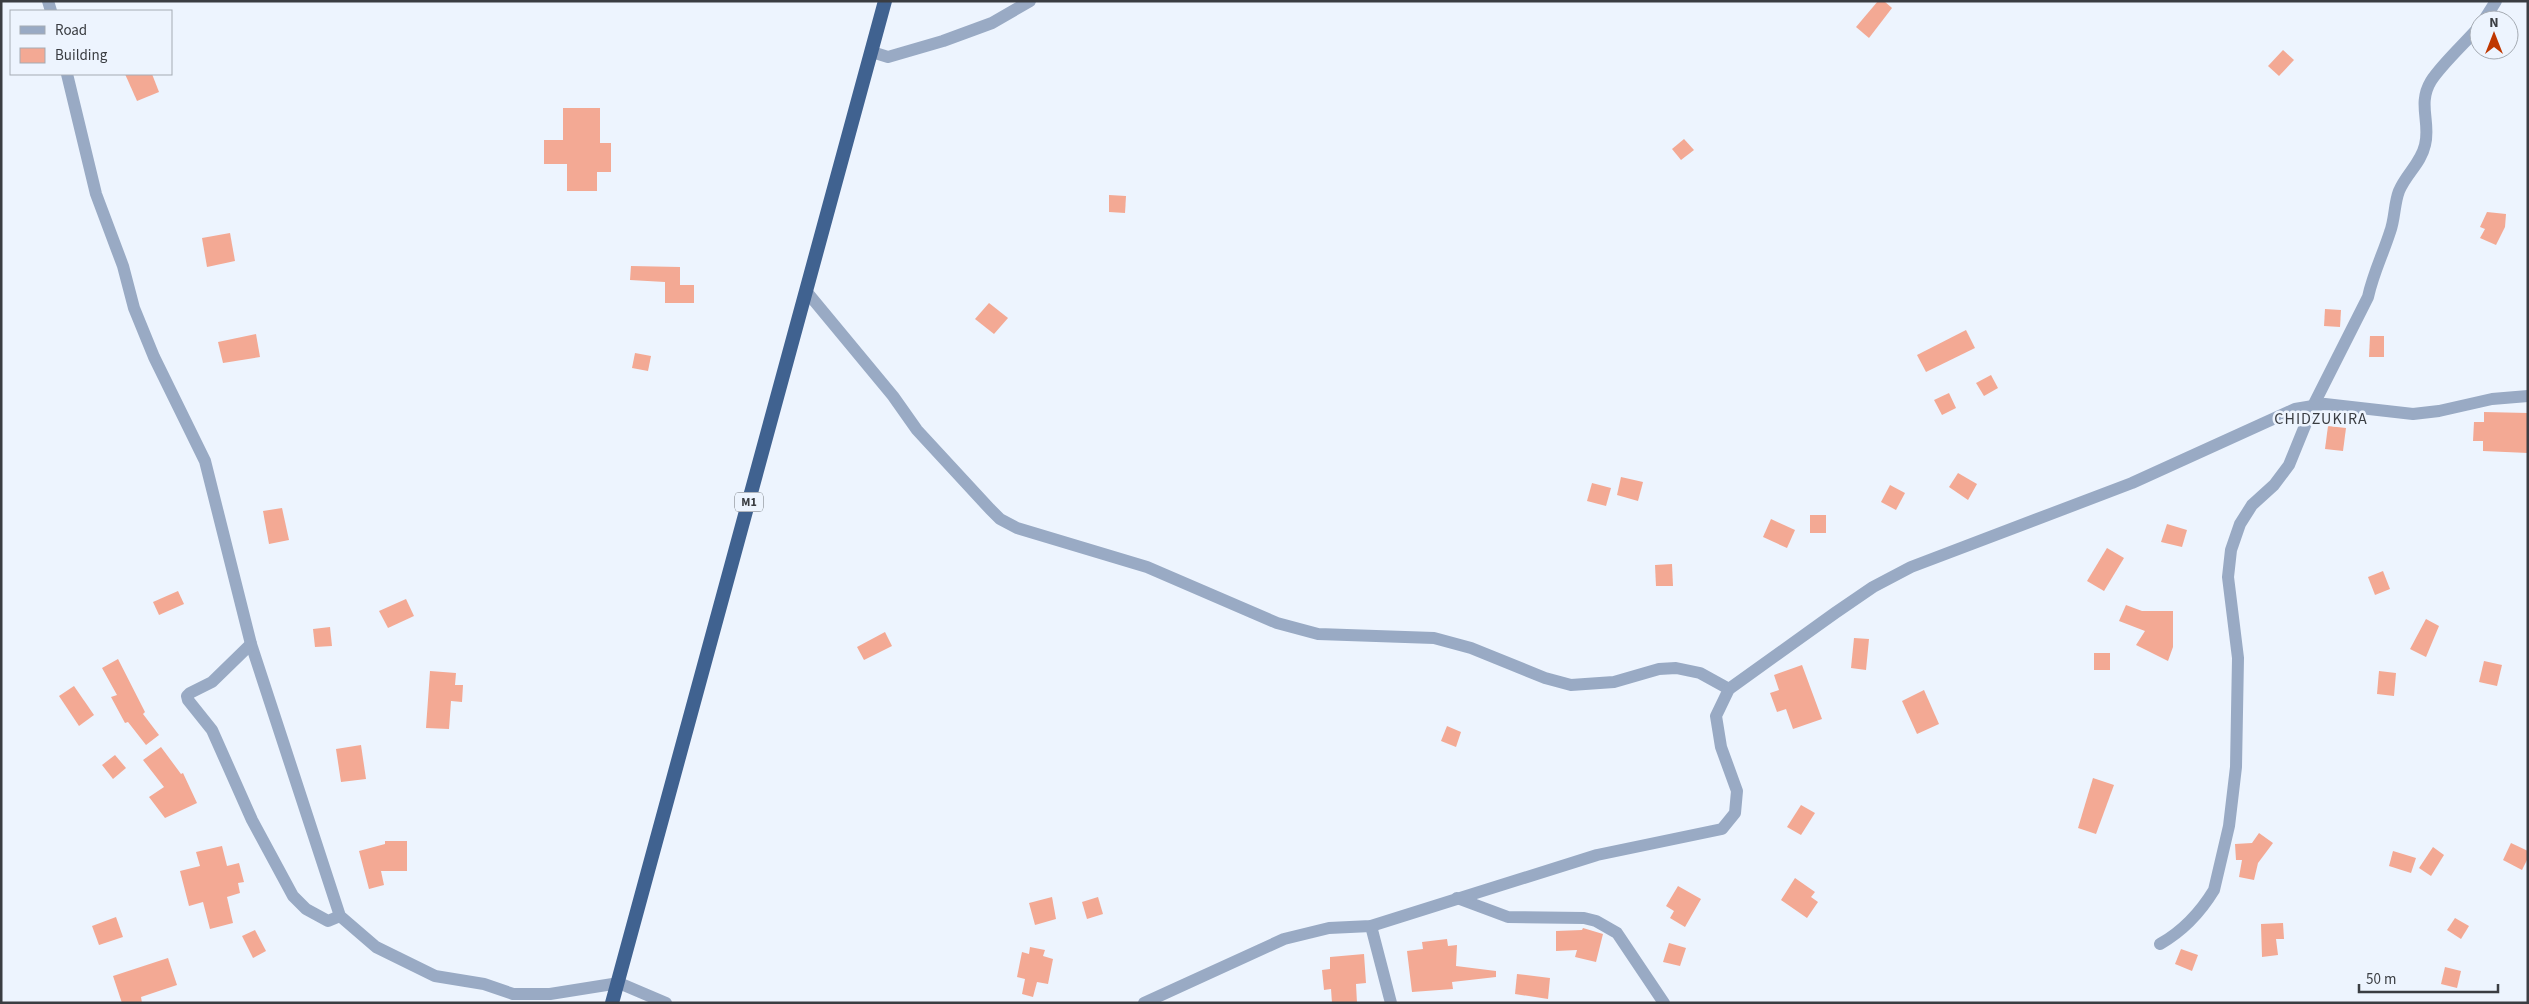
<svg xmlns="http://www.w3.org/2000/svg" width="2529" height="1004" font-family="'Source Sans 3',sans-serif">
<rect width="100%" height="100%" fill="#edf4fe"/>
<g fill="#f3a994">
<polygon points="1878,1 1884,1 1892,8 1869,38 1856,27"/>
<polygon points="2283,50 2294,60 2279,76 2268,66"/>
<polygon points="125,74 152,74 159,92 137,101"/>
<polygon points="563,108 600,108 600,143 611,143 611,172 597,172 597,191 567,191 567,164 544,164 544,140 563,140"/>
<polygon points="1684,139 1694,150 1681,160 1672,149"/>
<polygon points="1109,195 1126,196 1125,213 1109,212"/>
<polygon points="2487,212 2506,214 2505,227 2496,245 2480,238 2485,229 2480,227"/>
<polygon points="230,233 235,261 207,267 202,238"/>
<polygon points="631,266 680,267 680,285 694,285 694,303 665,303 665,282 630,280"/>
<polygon points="989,303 1008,318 994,334 975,319"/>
<polygon points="2325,309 2341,310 2340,327 2324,326"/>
<polygon points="1966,330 1975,348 1926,372 1917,355"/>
<polygon points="256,334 260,357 223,363 218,342"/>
<polygon points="2370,336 2384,336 2384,357 2369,357"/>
<polygon points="635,353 651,356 648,371 632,368"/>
<polygon points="1991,375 1998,388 1984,396 1976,383"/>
<polygon points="1949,393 1956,408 1942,415 1934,400"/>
<polygon points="2484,412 2528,413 2528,453 2483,451 2483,441 2473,441 2474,422 2484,422"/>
<polygon points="2328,426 2346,428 2343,451 2325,449"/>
<polygon points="1958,473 1977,484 1968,500 1949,487"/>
<polygon points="1621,477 1643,482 1638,501 1617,495"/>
<polygon points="1592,483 1611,488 1606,506 1587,501"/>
<polygon points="1890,485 1905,493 1896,510 1881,502"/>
<polygon points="282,508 289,540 269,544 263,511"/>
<rect x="1810" y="515" width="16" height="18"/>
<polygon points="1771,519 1795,530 1787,548 1763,537"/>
<polygon points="2167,524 2187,530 2182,547 2161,542"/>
<polygon points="2107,548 2124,558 2104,591 2087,581"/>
<polygon points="1672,564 1673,586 1656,586 1655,565"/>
<polygon points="2383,571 2390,589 2375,595 2368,577"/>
<polygon points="178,591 184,604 159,615 153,602"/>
<polygon points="406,599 414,616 388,628 379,611"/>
<polygon points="2126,605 2142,611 2173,611 2173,647 2168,661 2136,645 2145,631 2119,621"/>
<polygon points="2426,619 2439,626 2426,657 2410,649"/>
<polygon points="330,627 332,646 315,647 313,629"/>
<polygon points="885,632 892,646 864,660 857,647"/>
<polygon points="1854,638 1869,639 1866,670 1851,668"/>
<rect x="2094" y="653" width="16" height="17"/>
<polygon points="118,659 145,712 143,714 159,735 146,745 128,722 125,723 111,697 117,695 102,668"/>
<polygon points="2484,661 2502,665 2497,686 2479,682"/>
<polygon points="1802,665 1822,719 1793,729 1786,709 1777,712 1770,693 1779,690 1774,675"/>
<polygon points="430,671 456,673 455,685 463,685 462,702 451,701 449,729 426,728"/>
<polygon points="2379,671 2396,673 2394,696 2377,694"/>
<polygon points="74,686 94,715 79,726 59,696"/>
<polygon points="1924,690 1939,724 1917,734 1902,701"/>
<polygon points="1447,726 1461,732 1456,747 1441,741"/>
<polygon points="361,745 366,779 341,782 336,749"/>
<polygon points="161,747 181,774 183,773 197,803 165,818 149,797 164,787 143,760"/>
<polygon points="115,755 126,768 113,779 102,765"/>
<polygon points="2093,778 2114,785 2096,834 2078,828"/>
<polygon points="1801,805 1815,813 1801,835 1787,827"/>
<polygon points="2259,833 2273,843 2258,863 2254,880 2239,877 2242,860 2236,860 2235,844 2252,843"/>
<polygon points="385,841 407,841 407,871 381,871 384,885 369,889 359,851 385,844"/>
<polygon points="2511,843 2528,851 2528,858 2522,870 2503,860"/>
<polygon points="222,846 227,866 239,863 244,882 238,883 240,893 227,897 233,923 210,929 203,902 189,906 180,871 200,866 196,852"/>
<polygon points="2433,847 2444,855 2431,876 2419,868"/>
<polygon points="2393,851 2416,858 2411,873 2389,866"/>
<polygon points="1795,878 1815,892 1811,897 1818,902 1807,918 1781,900"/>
<polygon points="1678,886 1701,899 1685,927 1670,918 1674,911 1666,906"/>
<polygon points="1052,897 1056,919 1035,925 1029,903"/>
<polygon points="1098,897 1103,914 1087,919 1082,902"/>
<polygon points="116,917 123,937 99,945 92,926"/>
<polygon points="2455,918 2469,926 2461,939 2447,930"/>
<polygon points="2283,923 2284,939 2276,939 2278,955 2262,957 2261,924"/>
<polygon points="1583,928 1603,934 1596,962 1575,957 1577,950 1556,951 1556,931 1582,930"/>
<polygon points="255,930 266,951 253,958 242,936"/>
<polygon points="1447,939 1448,946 1457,945 1456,966 1496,971 1496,977 1452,982 1453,989 1412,992 1407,951 1423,949 1422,942"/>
<polygon points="1669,943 1686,948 1680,966 1663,962"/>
<polygon points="1030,947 1045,950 1043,956 1053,959 1048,984 1037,982 1033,997 1022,994 1025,979 1017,977 1022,952 1029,954"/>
<polygon points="2181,949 2198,955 2192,971 2175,964"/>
<polygon points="1364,954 1366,983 1356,984 1357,1003 1332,1003 1331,989 1324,990 1322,970 1330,969 1330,957"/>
<polygon points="168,958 177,985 141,997 142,1003 122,1003 113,976"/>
<polygon points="2445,967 2461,971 2457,988 2441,984"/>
<polygon points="1517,974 1550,978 1548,999 1515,994"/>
</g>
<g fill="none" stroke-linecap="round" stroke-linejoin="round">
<g stroke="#99aac4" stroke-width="12">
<polyline points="48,1 51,11"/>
<polyline points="2484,20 2496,1"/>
<polyline points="872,52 888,57 943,41 992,23 1030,1"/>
<polyline points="67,74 96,194 123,266 134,308 154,357 205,461 251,644 340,916 376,947 435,976 484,984 513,994 550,994 619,983 666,1003"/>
<polyline points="806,291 893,396 917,430 990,509 1000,519 1017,528 1147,567 1277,623 1318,634 1434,638 1471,648 1545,678 1571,685 1614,682 1659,669 1676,668 1700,673 1729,689"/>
<polyline points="251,644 212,682 190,693 187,696 188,700 212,730 252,820 293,896 306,909 328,921 340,916"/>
<polyline points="1457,898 1508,917 1584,918 1596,921 1617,933 1664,1003"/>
<polyline points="1371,926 1391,1003"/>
<path d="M2160,944C2183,931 2200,913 2214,890L2229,826L2236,767L2238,658L2228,577L2231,550L2240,524L2252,505L2274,485L2289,465L2313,406L2368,297C2373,274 2383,254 2390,232C2395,219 2394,204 2399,191C2406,174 2421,163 2425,145C2431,123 2417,104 2431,81C2441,65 2465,43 2479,27"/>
<polyline points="1144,1003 1284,939 1329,928 1371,926 1597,855 1722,829 1735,813 1737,791 1721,747 1716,716 1729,689 1835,613 1873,587 1911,567 2132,483 2295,409 2325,404 2413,414 2439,411 2492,399 2528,396"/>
</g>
<polyline stroke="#406290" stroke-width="14" points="612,1003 885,1"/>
</g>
<g text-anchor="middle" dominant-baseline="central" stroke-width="5" stroke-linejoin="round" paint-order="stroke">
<rect fill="#edf4fe" stroke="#70747a" stroke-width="1" x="735" y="492.5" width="28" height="19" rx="4"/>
<g font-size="12" font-weight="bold" fill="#3a3d42">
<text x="749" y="502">M1</text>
</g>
<g font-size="16" letter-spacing="1" fill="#3a3d42" stroke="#edf4fe">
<text x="2321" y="419">CHIDZUKIRA</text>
</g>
</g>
<rect width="2529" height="1004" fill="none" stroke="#3a3d42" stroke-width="5"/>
<rect x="10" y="10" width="162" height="65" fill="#edf4fe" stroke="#a5abb3"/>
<rect x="20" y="26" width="25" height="8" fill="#99aac4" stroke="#a5abb3"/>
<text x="55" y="35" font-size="15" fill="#3a3d42">Road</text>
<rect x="20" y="48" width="25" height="15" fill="#f3a994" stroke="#a5abb3"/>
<text x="55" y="60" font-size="15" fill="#3a3d42">Building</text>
<g transform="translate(2494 35)"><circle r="24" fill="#edf4fe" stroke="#a5abb3"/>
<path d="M0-4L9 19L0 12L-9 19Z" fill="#bf3700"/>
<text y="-8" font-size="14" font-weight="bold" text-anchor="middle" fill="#3a3d42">N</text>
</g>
<path d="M2359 984v8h139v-8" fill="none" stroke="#3a3d42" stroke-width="2.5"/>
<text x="2366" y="984" font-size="15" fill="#3a3d42" stroke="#edf4fe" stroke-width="4" paint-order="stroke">50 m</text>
</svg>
